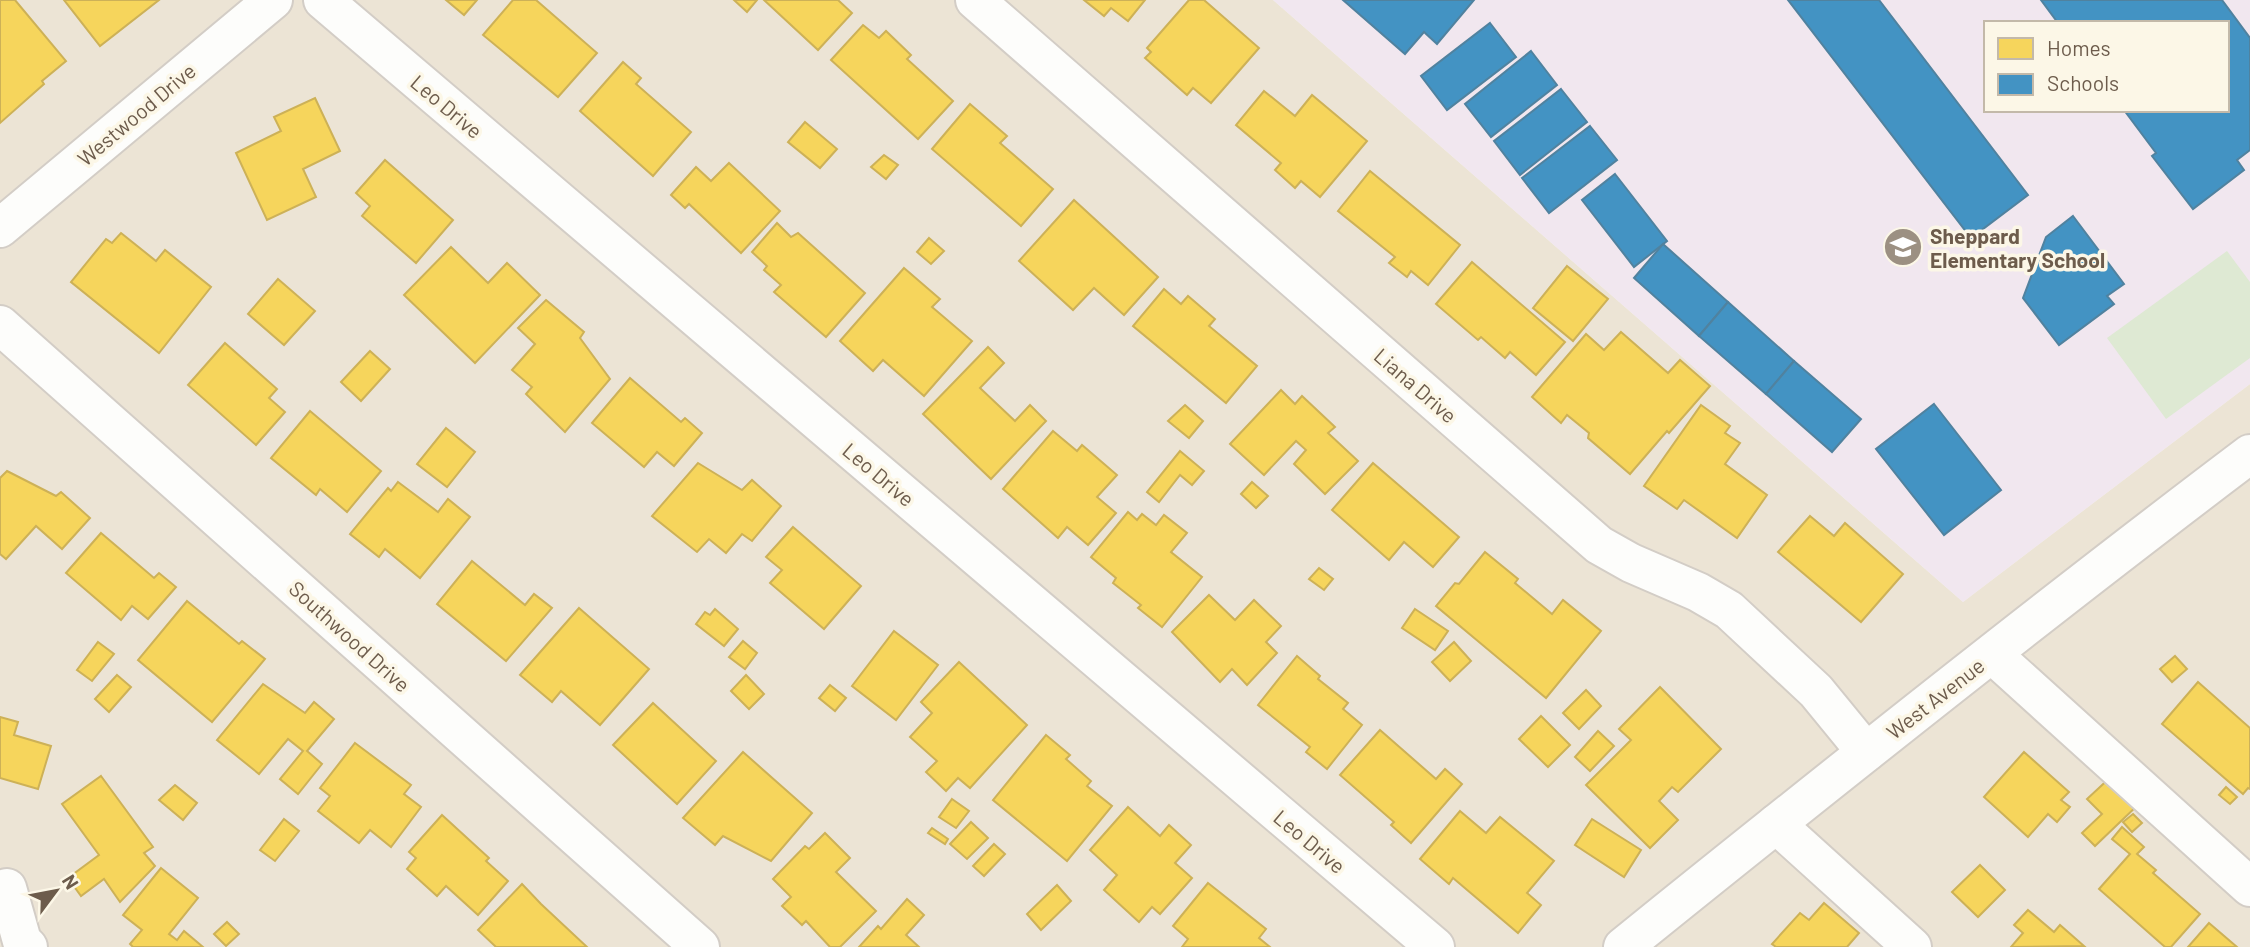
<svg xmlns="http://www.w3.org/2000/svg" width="2250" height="947" font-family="Barlow,sans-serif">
<rect width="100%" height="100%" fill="#f4f0e7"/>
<polygon fill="#ece4d5" points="0,0 1273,0 1963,602 2250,384 2250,947 0,947"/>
<path fill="#f1e7ef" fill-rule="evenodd" d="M1273,0H2250V384L1963,602ZM1986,23H2227V110H1986Z"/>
<polygon fill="#dee9d3" points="2227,251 2250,282 2250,358 2166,419 2107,338"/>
<g fill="#f6d55c" stroke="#cdb157" stroke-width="2">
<polygon points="0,0 15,0 66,61 42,81 44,84 0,123"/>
<polygon points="64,0 159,0 100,46"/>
<polygon points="446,0 477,0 464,15"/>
<polygon points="513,0 536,0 597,53 558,97 483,35"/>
<polygon points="734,0 757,0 747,12"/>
<polygon points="764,0 838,0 852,13 818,50"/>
<polygon points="1084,0 1145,0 1128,21 1111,8 1104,16"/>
<polygon points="1189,0 1204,0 1259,48 1211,103 1193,88 1187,95 1145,58 1151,52 1147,48"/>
<polygon points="863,25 879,38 886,31 911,55 907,59 953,101 918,139 831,60"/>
<polygon points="623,62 641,78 636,84 691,132 653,176 580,111"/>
<polygon points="1264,91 1295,116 1312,95 1367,141 1320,197 1301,181 1295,188 1275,170 1281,163 1236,125"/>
<polygon points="315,98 340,151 303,169 316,197 267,220 236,153 281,131 274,117"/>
<polygon points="970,104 1007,136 1000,143 1053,189 1021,226 932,149"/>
<polygon points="805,122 837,149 820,168 788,142"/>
<polygon points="884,155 898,165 886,179 871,167"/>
<polygon points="385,160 453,220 416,263 362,216 370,206 356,193"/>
<polygon points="729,163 780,211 741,253 689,204 685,208 671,195 696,167 711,181"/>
<polygon points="1370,171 1460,245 1428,285 1411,271 1407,277 1389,263 1395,257 1338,211"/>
<polygon points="1074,200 1158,277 1124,315 1094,288 1073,310 1019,261"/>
<polygon points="777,223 791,237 798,233 865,293 826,337 774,292 781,285 764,270 767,266 752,252"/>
<polygon points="121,233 156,261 165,250 211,287 159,353 71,282 106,239 112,243"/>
<polygon points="929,238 944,251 931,264 917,252"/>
<polygon points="451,247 488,283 507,263 540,295 475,363 404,295"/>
<polygon points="1472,262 1565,342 1536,375 1510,352 1505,358 1481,337 1478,340 1436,304"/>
<polygon points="1567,266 1608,299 1573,341 1533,308"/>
<polygon points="904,268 940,299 932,307 972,341 924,396 883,360 873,371 840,341"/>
<polygon points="278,279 315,311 284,345 248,314"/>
<polygon points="1164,289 1181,304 1188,296 1215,319 1209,326 1257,366 1226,403 1133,326"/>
<polygon points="546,300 584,332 580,338 610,379 565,432 526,394 532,387 512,370 535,344 518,328"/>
<polygon points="1621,332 1668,373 1680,360 1710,386 1669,433 1667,431 1630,474 1588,438 1589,433 1567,415 1561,423 1532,397 1586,334 1604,350"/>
<polygon points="225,343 277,389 269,398 285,412 256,445 188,385"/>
<polygon points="988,347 1004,363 980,388 1015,421 1030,405 1046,421 991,479 923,414"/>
<polygon points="370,351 390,369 361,401 341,382"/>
<polygon points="630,378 681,422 685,418 702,433 674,466 657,452 644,467 592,423"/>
<polygon points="1281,390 1295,404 1302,396 1335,427 1328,433 1358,461 1325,494 1294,464 1306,450 1296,441 1264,475 1230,444"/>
<polygon points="1185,405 1203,421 1189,438 1168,421"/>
<polygon points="1701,405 1730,426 1725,433 1740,443 1725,464 1767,495 1737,538 1684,500 1677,509 1644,486"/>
<polygon points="310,411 381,471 347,512 320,489 316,495 271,458"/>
<polygon points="446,428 475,452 447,487 417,464"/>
<polygon points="1053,431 1077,451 1082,445 1117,475 1097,497 1116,513 1088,545 1067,527 1058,538 1003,489"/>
<polygon points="1180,451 1204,471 1192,485 1180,475 1159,502 1147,492"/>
<polygon points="698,463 742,490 752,480 781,506 752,541 742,534 726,553 709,539 697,552 652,516"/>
<polygon points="1373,463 1459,537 1433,567 1404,542 1389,560 1332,510"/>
<polygon points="7,471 56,496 61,492 90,518 62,549 36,526 6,559 0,554 0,478"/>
<polygon points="398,482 438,512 448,499 470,517 420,578 385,549 379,557 350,534 388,488 391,491"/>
<polygon points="1252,482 1268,496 1256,508 1241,494"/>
<polygon points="1128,512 1137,520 1142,514 1156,525 1164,515 1187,533 1171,552 1202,577 1162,627 1138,608 1141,605 1113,583 1116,578 1091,557"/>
<polygon points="1810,516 1834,536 1845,523 1903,574 1861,622 1778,552"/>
<polygon points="793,527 861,586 824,629 770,583 782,570 766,557"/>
<polygon points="101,533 154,578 159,573 176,587 148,619 132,606 121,620 66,573"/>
<polygon points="1485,552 1518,579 1515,583 1552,614 1563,600 1601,631 1546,698 1436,606 1455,583 1459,584"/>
<polygon points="472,561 525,605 534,594 552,608 506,661 437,604"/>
<polygon points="1319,568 1333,579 1324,590 1309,579"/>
<polygon points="1209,595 1235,620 1254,600 1281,626 1266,642 1277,653 1247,685 1232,669 1220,682 1172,632"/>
<polygon points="187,601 239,644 242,641 265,659 212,722 138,660"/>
<polygon points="579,608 649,669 600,725 561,691 552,702 520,675"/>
<polygon points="715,609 738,629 724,646 696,624 705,612 710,615"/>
<polygon points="1415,609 1448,631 1435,650 1402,628"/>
<polygon points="894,631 938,665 896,720 852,686"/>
<polygon points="743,641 757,653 745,669 729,657"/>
<polygon points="98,642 114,654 92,681 77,670"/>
<polygon points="1454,642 1471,661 1450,681 1432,662"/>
<polygon points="1297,656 1320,676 1318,679 1348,703 1343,709 1362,725 1327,769 1306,752 1310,747 1258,705"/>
<polygon points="2175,656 2187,669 2172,682 2160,669"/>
<polygon points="959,662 1027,725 970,788 958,778 946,791 926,772 937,761 910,737 932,713 921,702"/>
<polygon points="117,675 131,687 109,712 95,699"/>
<polygon points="746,675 764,694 749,709 731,691"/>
<polygon points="2198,682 2250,728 2250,789 2248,788 2243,794 2162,724"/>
<polygon points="263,684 305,713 314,702 334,719 307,751 322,764 298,794 280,779 303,751 288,739 259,774 217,740"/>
<polygon points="830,685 846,698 835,711 819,698"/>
<polygon points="1660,687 1721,749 1678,792 1672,787 1659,801 1678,820 1650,848 1586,785 1631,740 1619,729"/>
<polygon points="1586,690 1601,706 1579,729 1563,713"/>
<polygon points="653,703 716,761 677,804 613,745"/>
<polygon points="1541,716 1570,745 1548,767 1519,739"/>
<polygon points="0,717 18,722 14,735 51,746 38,789 0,778"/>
<polygon points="1380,730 1436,779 1445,769 1462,784 1411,843 1391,825 1394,822 1340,775"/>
<polygon points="1598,731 1614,746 1590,771 1575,757"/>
<polygon points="1046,735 1070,755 1066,759 1091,781 1087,786 1112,806 1067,861 993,800"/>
<polygon points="355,743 411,785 404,794 421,807 391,847 370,830 359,843 318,811 330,796 320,788"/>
<polygon points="743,752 812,813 771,861 723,836 715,845 683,818"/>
<polygon points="2024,752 2069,792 2061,800 2070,807 2057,822 2048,814 2028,837 1984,797"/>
<polygon points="2114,774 2141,802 2095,846 2082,833 2102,814 2087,799"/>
<polygon points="101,776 153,847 144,853 155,866 120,902 104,879 81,896 68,878 99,855 62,804"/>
<polygon points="175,785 197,803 183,820 159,800"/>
<polygon points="2226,787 2237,797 2230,804 2219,795"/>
<polygon points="952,799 969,811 956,828 939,817"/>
<polygon points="1128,807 1160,836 1169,825 1191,845 1175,863 1192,878 1160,914 1152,907 1139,922 1104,890 1117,875 1090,850"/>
<polygon points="1460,811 1486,833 1500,817 1554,861 1527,893 1541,905 1518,933 1453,878 1449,884 1420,859"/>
<polygon points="2133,814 2142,823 2132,832 2123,822"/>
<polygon points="442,815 489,858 486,861 508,881 478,915 446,886 437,896 407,869 416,858 409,852"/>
<polygon points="284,819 299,831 275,861 260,850"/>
<polygon points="1592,819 1641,850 1624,877 1575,845"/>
<polygon points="971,822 988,838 967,859 950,844"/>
<polygon points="2122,827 2144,847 2137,854 2156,870 2153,873 2200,914 2171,947 2165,947 2099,889 2130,854 2112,839"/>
<polygon points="932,828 948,839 945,844 928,833"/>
<polygon points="825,833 850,858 836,872 876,911 840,947 830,947 806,921 802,925 782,906 791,897 773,879 805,846 809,849"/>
<polygon points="994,844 1005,854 984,876 973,866"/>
<polygon points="1980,865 2005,890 1978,917 1952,892"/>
<polygon points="161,868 198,898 169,934 177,940 184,931 203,947 133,947 130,944 142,930 123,915"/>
<polygon points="1208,883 1266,929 1259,938 1270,947 1182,947 1188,939 1173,926"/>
<polygon points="522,884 541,904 587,947 496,947 478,930"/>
<polygon points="1057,885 1071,901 1041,930 1027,914"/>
<polygon points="907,899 924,915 906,935 919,947 859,947 878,926 881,929"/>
<polygon points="1824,903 1859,933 1847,947 1776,947 1772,944 1800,913 1809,920"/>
<polygon points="2028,910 2054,932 2060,925 2084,946 2011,947 2023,933 2014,925"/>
<polygon points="227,922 239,934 226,946 214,934"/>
<polygon points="2209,923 2237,947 2188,947"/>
</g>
<g fill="#4393c3" stroke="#50829f" stroke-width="2">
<polygon points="1343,0 1474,0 1437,44 1424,32 1405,54"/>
<polygon points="1788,0 1879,0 2028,195 1971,238"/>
<polygon points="2041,0 2222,0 2250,38 2250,150 2237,160 2244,170 2193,209 2152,156 2156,153 2124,110 2227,110 2227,23 2058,23"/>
<polygon points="1490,23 1516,57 1447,110 1421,76"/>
<polygon points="1531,51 1557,85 1491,137 1465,104"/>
<polygon points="1561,89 1587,122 1520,175 1494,141"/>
<polygon points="1590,126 1617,160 1549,213 1522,178"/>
<polygon points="1615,174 1667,241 1634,267 1582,200"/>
<polygon points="2073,216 2124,284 2107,296 2114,304 2059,345 2023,298 2046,237"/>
<polygon points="1663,244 1728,302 1699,336 1634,278"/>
<polygon points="1728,302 1794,361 1766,394 1699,336"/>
<polygon points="1794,361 1861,419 1832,452 1766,394"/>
<polygon points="1934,404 2001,490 1944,535 1876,449"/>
</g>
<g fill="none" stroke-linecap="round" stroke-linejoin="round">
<g stroke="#d3cdc6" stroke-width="42">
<g id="minor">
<polyline points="323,0 1435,947"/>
<polyline points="975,0 1599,545 1631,563 1698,592 1729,610 1816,691 1866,752"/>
<polyline points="0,228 273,0"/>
<polyline points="0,325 700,947"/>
<polyline points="1992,654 2250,887"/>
<polyline points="1776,824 1912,947"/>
<polyline points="7,888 22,941 28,947"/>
<path d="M1623,947C1830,780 2038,614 2250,454"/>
</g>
</g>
<use href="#minor" stroke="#fdfdfb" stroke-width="38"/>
</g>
<defs>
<g id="school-disc" transform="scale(2.0125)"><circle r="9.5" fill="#9c9082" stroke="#fcf7e7"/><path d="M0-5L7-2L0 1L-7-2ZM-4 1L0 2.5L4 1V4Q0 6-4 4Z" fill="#fff"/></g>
</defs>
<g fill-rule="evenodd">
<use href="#school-disc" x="1903" y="247"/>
</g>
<g text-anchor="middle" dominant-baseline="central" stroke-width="7" stroke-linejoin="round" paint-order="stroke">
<g font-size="21" fill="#6d5c4c" stroke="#fcf7e7">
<text transform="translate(447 106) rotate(40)">Leo Drive</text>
<text transform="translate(136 114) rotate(-40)">Westwood Drive</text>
<text transform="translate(1416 385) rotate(41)">Liana Drive</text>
<text transform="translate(879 474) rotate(40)">Leo Drive</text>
<text transform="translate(350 636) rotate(42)">Southwood Drive</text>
<text transform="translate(1935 698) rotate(-38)">West Avenue</text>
<text transform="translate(1310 841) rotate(40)">Leo Drive</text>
</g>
<g font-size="21" font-weight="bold" fill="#6d5c4c" stroke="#fcf7e7" text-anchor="start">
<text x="1930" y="235">Sheppard<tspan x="1930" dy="24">Elementary School</tspan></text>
</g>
</g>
<rect x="1984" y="21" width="245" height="91" fill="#fcf7e7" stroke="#c3b9a9" stroke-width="2"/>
<rect x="1998" y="38" width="35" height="21" fill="#f6d55c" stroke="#c3b9a9" stroke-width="2"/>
<text x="2047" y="56" font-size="21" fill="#6d5c4c">Homes</text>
<rect x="1998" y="74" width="35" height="21" fill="#4393c3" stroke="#c3b9a9" stroke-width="2"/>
<text x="2047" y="91" font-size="21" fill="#6d5c4c">Schools</text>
<g transform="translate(56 891) rotate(58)" stroke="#fcf7e7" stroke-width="5" paint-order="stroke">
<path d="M0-5L12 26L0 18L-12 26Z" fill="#6d5c4c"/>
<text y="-10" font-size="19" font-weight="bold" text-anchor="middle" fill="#6d5c4c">N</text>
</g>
</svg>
